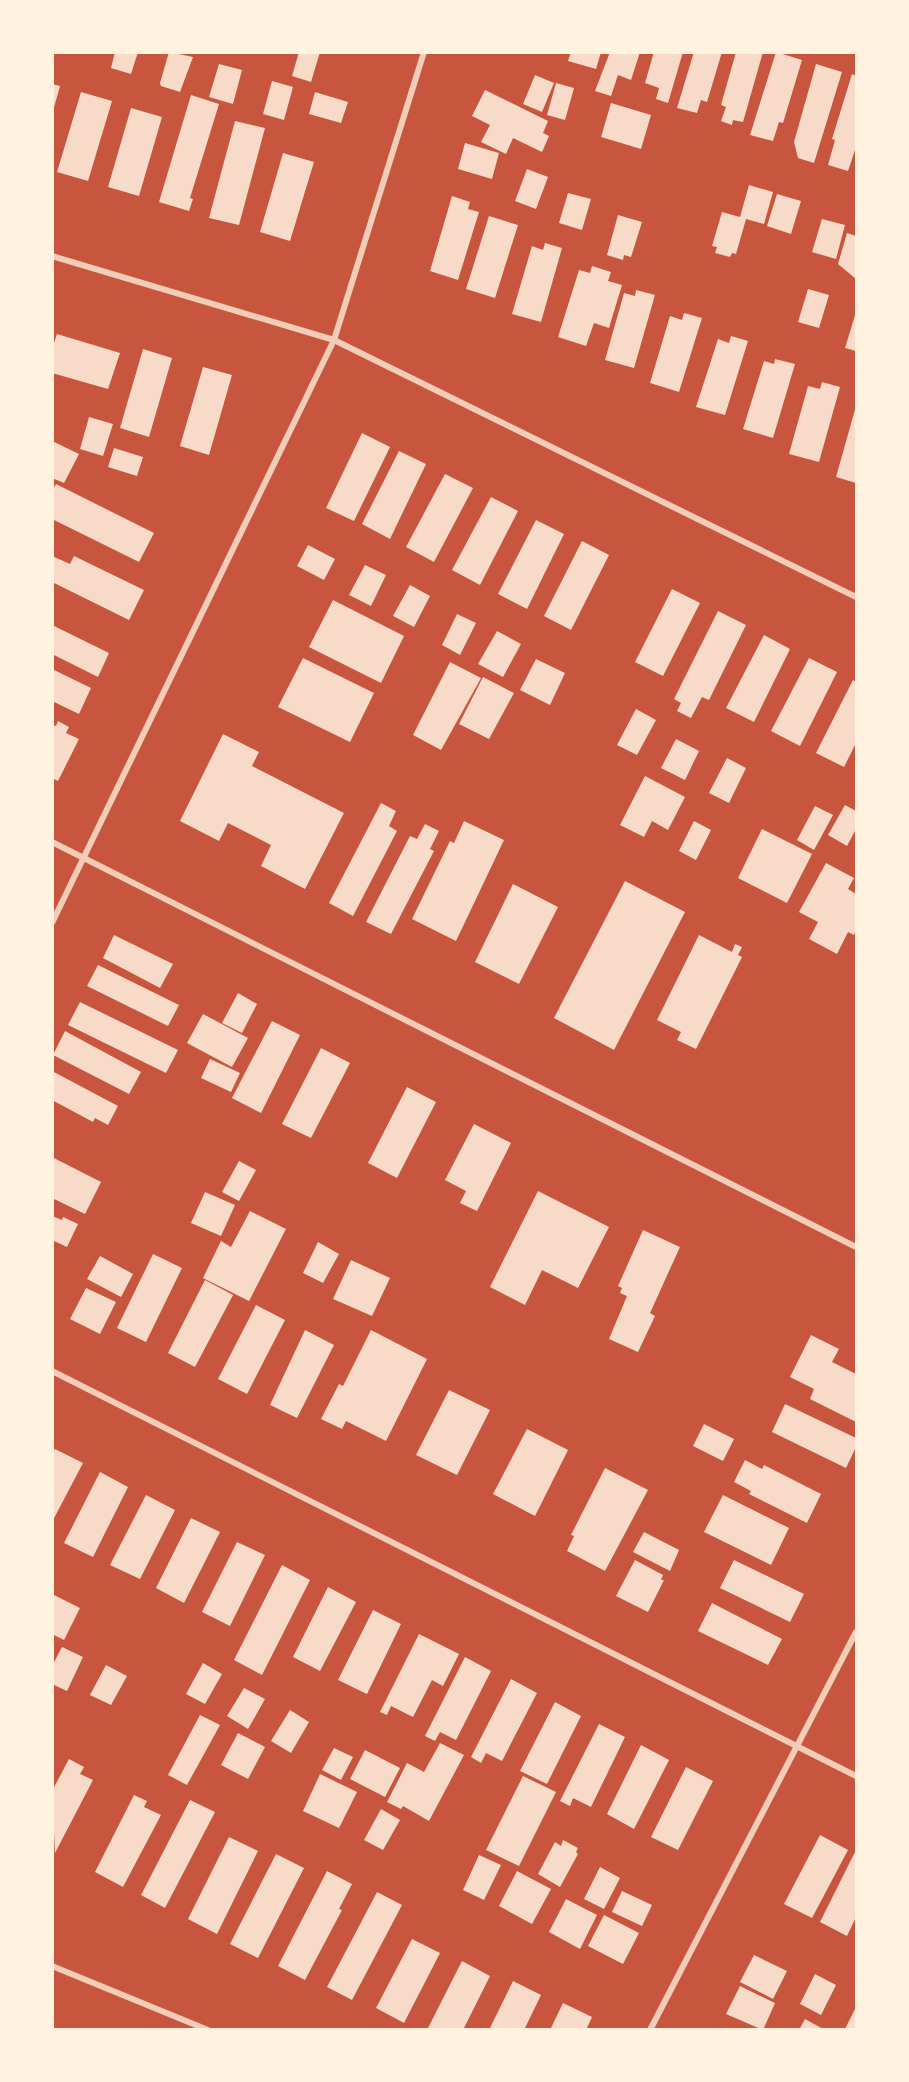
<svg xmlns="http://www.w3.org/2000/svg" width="909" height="2082" font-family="'DejaVu Sans',sans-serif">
<rect width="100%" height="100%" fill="#c8553d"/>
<g fill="#f7dbc8">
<polygon points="115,52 138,52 131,74 111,68"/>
<polygon points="169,52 193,57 180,92 161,86 160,83"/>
<polygon points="299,52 320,52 311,82 292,76"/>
<polygon points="571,52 601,52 596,69 568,61"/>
<polygon points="610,52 640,52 631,80 618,75 611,96 595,91"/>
<polygon points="654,52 683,52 668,103 656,99 659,88 645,83"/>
<polygon points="694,52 722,52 707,102 701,100 697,113 677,108"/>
<polygon points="736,52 763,52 743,122 733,120 732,125 721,121 726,107 721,105"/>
<polygon points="776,52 802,60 783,123 779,122 773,141 750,135"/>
<polygon points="219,64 242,70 233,104 209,97"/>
<polygon points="816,64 842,72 814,163 798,158 794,142"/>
<polygon points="852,74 856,76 856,147 848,171 828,165 835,140 832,139"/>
<polygon points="535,75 554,83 542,112 523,104"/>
<polygon points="272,81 293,87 284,120 263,114"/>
<polygon points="556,83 574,88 565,120 547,115"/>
<polygon points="52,84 60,86 53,111 52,111"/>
<polygon points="485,90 548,121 543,133 549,136 542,152 513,138 506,154 481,142 490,125 472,116"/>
<polygon points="81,92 112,101 88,181 57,172"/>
<polygon points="315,92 348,102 341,123 309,114"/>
<polygon points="191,95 219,104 190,198 193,199 189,211 159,202"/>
<polygon points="611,103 651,115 641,149 601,137"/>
<polygon points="131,108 162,117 139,196 108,187"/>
<polygon points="235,121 265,128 239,225 209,218"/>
<polygon points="465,143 499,153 492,179 458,169"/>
<polygon points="283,153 314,162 290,241 260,232"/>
<polygon points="527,169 548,177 536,209 515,201"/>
<polygon points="749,185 773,192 764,224 746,219 736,254 732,253 730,257 715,253 717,247 712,246 722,212 740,217"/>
<polygon points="568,193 591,199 582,230 559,223"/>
<polygon points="777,194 801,201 791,234 767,226"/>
<polygon points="452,196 470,202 468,209 479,212 458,280 430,271"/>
<polygon points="618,215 642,222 631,257 624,255 623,260 607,255"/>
<polygon points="489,216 518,225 495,298 466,289"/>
<polygon points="822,219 845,225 836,259 812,252"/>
<polygon points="847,233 856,236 856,279 838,264"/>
<polygon points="545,243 562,248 541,322 512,314 532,246 543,250"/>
<polygon points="592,266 611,272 608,281 622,285 609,328 594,323 586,346 558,337 579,270 590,273"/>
<polygon points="808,289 829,295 819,328 798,322"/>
<polygon points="636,290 655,295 634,368 605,360 624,293 635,296"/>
<polygon points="856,312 856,351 845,348"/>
<polygon points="684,313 702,318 679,392 650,383 670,316 682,320"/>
<polygon points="57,334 120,353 108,389 52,373 52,349"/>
<polygon points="731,336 748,341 725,415 696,407 718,339 729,343"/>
<polygon points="143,349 172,358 149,437 120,428"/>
<polygon points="775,359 795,364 773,438 743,429 764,361 774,364"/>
<polygon points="203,367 232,375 209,455 180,446"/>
<polygon points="822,382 840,387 819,462 789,454 808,386 820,389"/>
<polygon points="856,406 856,483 836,477"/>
<polygon points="89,417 113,424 103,456 80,449"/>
<polygon points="362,433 390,447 354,521 326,508"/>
<polygon points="52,441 79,454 64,483 52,478"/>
<polygon points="114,448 143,457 137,476 108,467"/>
<polygon points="399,451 426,464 390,539 362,524"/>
<polygon points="445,474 473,488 434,562 406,547"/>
<polygon points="56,484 154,533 139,562 52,519 52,491"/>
<polygon points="491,497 518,511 480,585 452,570"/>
<polygon points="536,520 564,534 527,609 498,594"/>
<polygon points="582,541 609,555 571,630 544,616"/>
<polygon points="308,545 335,559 324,580 297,566"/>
<polygon points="52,556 70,564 74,556 144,590 129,620 52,582"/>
<polygon points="365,565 386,575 371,606 349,595"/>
<polygon points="410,585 430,596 414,627 393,616"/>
<polygon points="672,589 700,603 663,676 635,662"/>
<polygon points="333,600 404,636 381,683 309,647"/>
<polygon points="718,611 746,625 709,700 702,697 691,718 677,711 681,703 674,699"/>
<polygon points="457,614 476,623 460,655 442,645"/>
<polygon points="52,625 109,653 98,677 52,654"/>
<polygon points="497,631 521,644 503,677 478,664"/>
<polygon points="764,635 790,649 754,722 726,708"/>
<polygon points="303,658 374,693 350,742 278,707"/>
<polygon points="809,658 837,672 800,746 771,731"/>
<polygon points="536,659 565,673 550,705 520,690"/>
<polygon points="450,662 481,678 441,750 413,735"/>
<polygon points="52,669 91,688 79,714 52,701"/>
<polygon points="483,677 514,693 489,739 459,724"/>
<polygon points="853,680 856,682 856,743 844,767 816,753"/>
<polygon points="636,709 656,720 637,755 617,745"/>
<polygon points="58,721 69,727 66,733 79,739 58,781 52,778 52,725 56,726"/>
<polygon points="223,734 259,752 252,766 344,813 305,889 261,866 271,845 228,823 219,841 180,821"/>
<polygon points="676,739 699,751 685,780 661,768"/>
<polygon points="727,758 746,768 729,803 709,793"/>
<polygon points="645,776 685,797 668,830 652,821 644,837 620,825"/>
<polygon points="381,803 396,811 389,826 397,831 353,916 329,903"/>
<polygon points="845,805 856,811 856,829 847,846 828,835"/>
<polygon points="815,806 833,815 814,850 797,840"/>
<polygon points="464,821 504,840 456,941 412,919 450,841 454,843"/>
<polygon points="694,821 711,830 696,860 679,851"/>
<polygon points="425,824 439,831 430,849 434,851 391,934 366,922 410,836 417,839"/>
<polygon points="762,829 812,854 787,903 738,878"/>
<polygon points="826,863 854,878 848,889 856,894 856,930 854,935 848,932 837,954 809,939 818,922 799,912"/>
<polygon points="625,881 685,912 614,1050 554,1018"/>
<polygon points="513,884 558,907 519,984 475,962"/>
<polygon points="114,935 173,964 160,988 103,958"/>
<polygon points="699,935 732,952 735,944 742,947 738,955 742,957 696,1049 677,1040 681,1032 657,1020"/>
<polygon points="98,965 179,1005 168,1026 87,986"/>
<polygon points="238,993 257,1004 242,1033 222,1023"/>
<polygon points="80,1002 178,1050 166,1073 68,1025"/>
<polygon points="203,1014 248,1038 232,1067 187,1043"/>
<polygon points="272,1021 300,1035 261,1113 232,1098"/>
<polygon points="65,1031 141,1072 129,1094 53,1055"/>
<polygon points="321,1048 350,1063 311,1138 282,1124"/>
<polygon points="210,1059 240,1073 231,1092 201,1078"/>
<polygon points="52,1071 118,1106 108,1125 95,1118 93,1122 52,1100"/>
<polygon points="407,1087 436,1102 397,1178 368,1163"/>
<polygon points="474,1124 511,1143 477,1211 460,1203 466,1191 445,1180"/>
<polygon points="52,1157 101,1182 85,1214 52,1198"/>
<polygon points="239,1161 256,1170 239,1201 222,1192"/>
<polygon points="538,1191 609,1227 578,1288 542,1270 525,1305 490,1287"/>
<polygon points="205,1192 235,1205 221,1236 191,1223"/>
<polygon points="250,1211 286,1229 249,1301 203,1278 221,1241 231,1247"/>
<polygon points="52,1216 62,1220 63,1217 78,1224 67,1247 52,1240"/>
<polygon points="643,1230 680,1247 650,1313 655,1316 638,1352 609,1339 627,1296 620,1293 622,1288 618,1286"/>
<polygon points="318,1242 339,1254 323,1283 303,1273"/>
<polygon points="153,1254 182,1268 146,1342 117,1328"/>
<polygon points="100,1256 133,1274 121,1297 87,1279"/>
<polygon points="351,1260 390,1278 372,1316 333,1299"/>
<polygon points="205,1280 233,1295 195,1367 168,1353"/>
<polygon points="86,1288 116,1302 100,1334 70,1319"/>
<polygon points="256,1305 285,1320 247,1394 218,1379"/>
<polygon points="305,1330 334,1345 297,1418 270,1405"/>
<polygon points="371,1330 427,1359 386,1441 346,1421 342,1429 321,1419 339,1384 343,1386"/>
<polygon points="811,1335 839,1349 832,1362 856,1374 856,1422 810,1399 814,1389 790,1377"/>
<polygon points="449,1390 490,1410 457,1475 416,1455"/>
<polygon points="785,1404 856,1438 856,1447 846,1468 772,1432"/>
<polygon points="704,1424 734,1439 723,1461 693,1446"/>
<polygon points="527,1429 568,1450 535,1516 493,1494"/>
<polygon points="55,1449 83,1463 52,1522 52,1454"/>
<polygon points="745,1460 762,1469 764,1465 821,1494 807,1523 749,1494 751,1491 734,1482"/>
<polygon points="605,1468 648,1490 605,1571 567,1551 574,1536 571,1535"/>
<polygon points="100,1472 128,1487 93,1557 64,1543"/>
<polygon points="146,1495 175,1510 140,1579 110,1565"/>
<polygon points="723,1495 789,1528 771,1565 704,1532"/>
<polygon points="191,1518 220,1532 184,1603 156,1588"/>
<polygon points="644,1532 679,1550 670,1571 633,1552"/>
<polygon points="237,1542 265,1555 230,1626 202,1612"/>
<polygon points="635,1560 663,1575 661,1580 664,1580 648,1612 616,1596"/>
<polygon points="734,1560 804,1594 790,1622 720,1588"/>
<polygon points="282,1565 310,1580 262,1675 234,1660"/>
<polygon points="328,1587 356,1602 320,1671 293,1657"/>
<polygon points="52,1594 80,1608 64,1640 52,1634"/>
<polygon points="712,1603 782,1639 768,1665 698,1631"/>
<polygon points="373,1610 401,1624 367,1694 338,1680"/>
<polygon points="419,1634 459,1654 443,1686 432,1680 413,1717 391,1706 387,1715 380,1712"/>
<polygon points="62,1647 83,1657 67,1691 52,1684 52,1666"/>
<polygon points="465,1657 491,1671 456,1740 440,1732 435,1741 425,1736"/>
<polygon points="203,1663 222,1674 205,1704 186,1694"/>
<polygon points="106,1665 127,1676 111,1705 90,1695"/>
<polygon points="511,1679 537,1693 502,1761 486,1753 481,1763 471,1757"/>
<polygon points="244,1688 265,1699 248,1729 227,1716"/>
<polygon points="555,1702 581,1716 547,1784 520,1771"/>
<polygon points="290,1710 309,1722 291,1753 271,1741"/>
<polygon points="200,1715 220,1725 187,1785 168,1775"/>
<polygon points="599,1724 625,1737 591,1807 573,1798 570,1806 560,1801"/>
<polygon points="238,1733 265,1747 248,1779 221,1765"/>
<polygon points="440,1743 464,1755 429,1821 403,1806 401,1809 387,1802 407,1763 424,1772"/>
<polygon points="641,1745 669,1760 634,1829 607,1814"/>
<polygon points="334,1748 353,1757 341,1780 322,1770"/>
<polygon points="365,1750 400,1768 385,1797 350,1779"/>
<polygon points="69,1759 84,1767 80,1774 93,1780 55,1853 52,1791"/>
<polygon points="686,1767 713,1781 678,1850 651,1837"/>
<polygon points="320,1774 357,1792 339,1828 303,1811"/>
<polygon points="523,1776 556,1792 519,1866 486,1850"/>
<polygon points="134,1795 147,1801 144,1807 161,1815 123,1887 95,1872"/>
<polygon points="190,1800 215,1812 165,1908 141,1895"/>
<polygon points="381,1809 400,1820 383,1850 364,1840"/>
<polygon points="820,1835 848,1850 812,1918 784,1904"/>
<polygon points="229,1837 258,1851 217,1934 188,1919"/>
<polygon points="563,1840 578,1848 576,1852 578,1854 560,1887 538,1874 555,1842 561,1846"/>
<polygon points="856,1850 856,1917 847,1936 820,1922"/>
<polygon points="276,1854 304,1868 258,1958 230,1944"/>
<polygon points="479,1855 501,1865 484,1900 463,1890"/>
<polygon points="600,1867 620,1878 604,1909 584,1899"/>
<polygon points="327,1871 352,1884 339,1909 342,1910 305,1980 278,1966"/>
<polygon points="517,1871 551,1889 532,1924 499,1906"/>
<polygon points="622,1891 652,1905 642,1926 612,1912"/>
<polygon points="377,1892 402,1905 352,2000 327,1987"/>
<polygon points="566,1899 597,1915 580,1949 549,1932"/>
<polygon points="604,1915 639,1933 623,1964 588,1946"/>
<polygon points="412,1939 440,1953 404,2023 376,2008"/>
<polygon points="754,1955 787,1971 773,1999 740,1982"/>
<polygon points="462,1961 490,1976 463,2030 427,2030"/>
<polygon points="815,1974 836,1985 821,2015 800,2004"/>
<polygon points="513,1981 541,1995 524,2030 489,2030"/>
<polygon points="740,1986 775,2003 763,2030 726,2014"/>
<polygon points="563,2003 592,2017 586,2030 550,2030"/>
<polygon points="856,2007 856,2030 847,2030 845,2029"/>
<polygon points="805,2019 825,2030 799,2030"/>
</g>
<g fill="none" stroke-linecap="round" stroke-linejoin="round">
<g stroke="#f1ccb7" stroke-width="6">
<polyline points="52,256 334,340 856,597"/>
<polyline points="52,842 856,1247"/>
<polyline points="52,923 334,340 424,52"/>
<polyline points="52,1371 856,1776"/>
<polyline points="52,1966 208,2030"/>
<polyline points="650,2030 856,1632"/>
</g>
</g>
<rect width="909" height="2082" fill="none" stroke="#fff3e0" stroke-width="108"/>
</svg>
